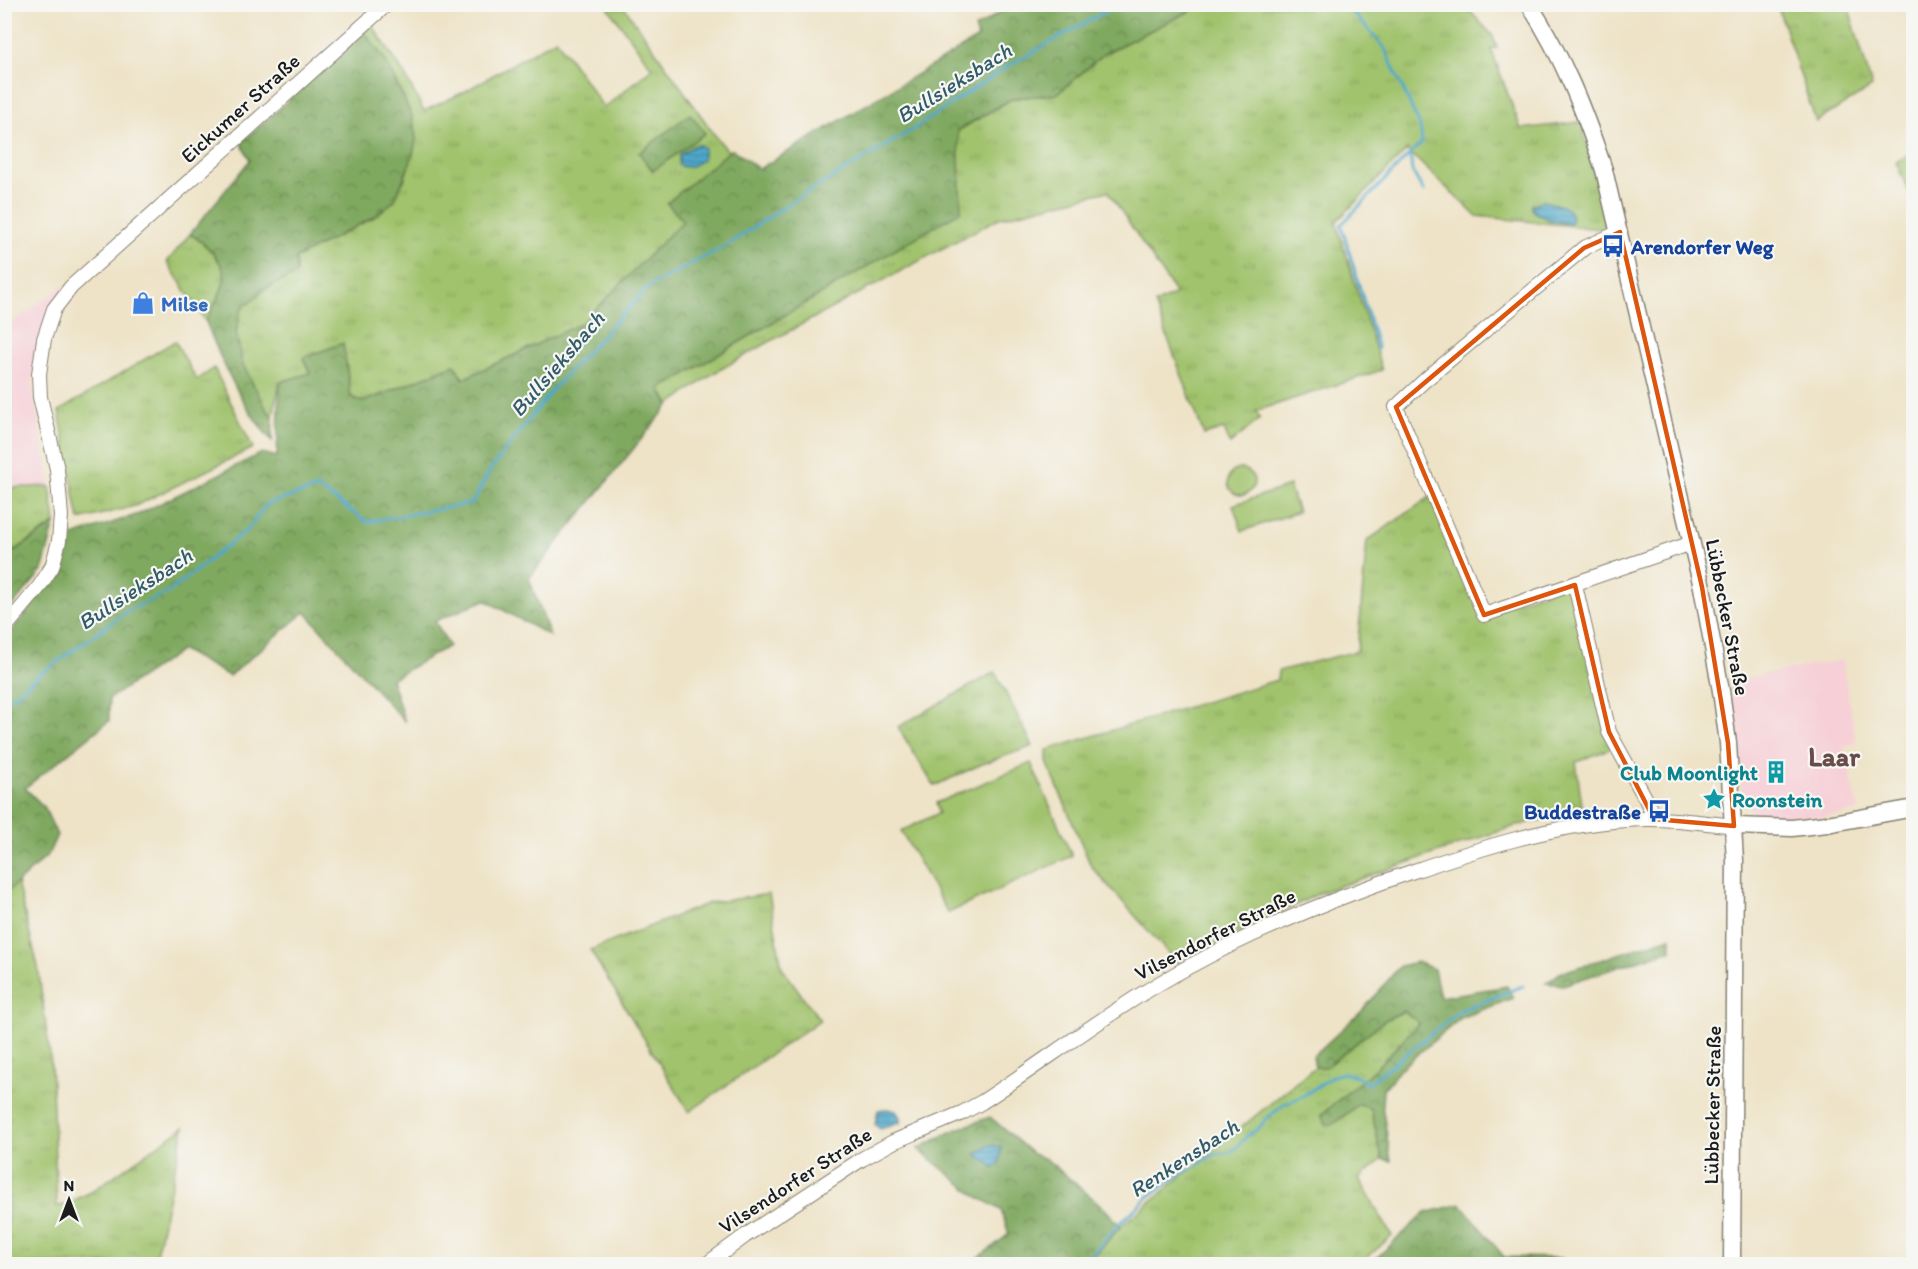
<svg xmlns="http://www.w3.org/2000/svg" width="1918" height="1269" font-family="Itim,sans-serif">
<defs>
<pattern id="industrial-grid" width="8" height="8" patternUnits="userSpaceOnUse" patternTransform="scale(1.5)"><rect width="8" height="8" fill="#d1bdc9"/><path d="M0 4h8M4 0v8" fill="none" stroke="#b3a2ac"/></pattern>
<pattern id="grass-tufts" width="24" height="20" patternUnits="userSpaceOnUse" patternTransform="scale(1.5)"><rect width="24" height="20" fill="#a1c36d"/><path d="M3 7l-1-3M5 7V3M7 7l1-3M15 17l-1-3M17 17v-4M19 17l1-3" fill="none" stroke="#8aa75e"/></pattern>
<pattern id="forest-crowns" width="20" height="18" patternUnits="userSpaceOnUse" patternTransform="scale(1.5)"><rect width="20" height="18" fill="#80a960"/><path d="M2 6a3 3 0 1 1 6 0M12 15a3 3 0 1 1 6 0" fill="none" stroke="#68894e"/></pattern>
<pattern id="water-rules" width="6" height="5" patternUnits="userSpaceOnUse" patternTransform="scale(1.5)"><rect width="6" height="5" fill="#4da7ca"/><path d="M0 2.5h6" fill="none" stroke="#3f87a3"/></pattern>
</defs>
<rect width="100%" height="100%" fill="#f6f6f2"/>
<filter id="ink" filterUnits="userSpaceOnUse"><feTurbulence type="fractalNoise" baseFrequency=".0167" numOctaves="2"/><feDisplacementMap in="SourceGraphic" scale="12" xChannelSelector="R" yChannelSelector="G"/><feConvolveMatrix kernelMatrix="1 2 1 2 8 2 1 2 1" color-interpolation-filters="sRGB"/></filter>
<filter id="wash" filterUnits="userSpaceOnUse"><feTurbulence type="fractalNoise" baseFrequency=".008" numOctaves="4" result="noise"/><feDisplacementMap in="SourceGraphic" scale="24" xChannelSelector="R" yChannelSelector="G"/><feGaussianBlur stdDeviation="1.35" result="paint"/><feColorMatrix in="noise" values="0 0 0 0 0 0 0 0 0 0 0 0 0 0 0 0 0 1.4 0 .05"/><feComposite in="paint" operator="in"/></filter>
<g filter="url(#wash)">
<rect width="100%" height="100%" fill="#eee3c7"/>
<g fill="#f6cfd7">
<polygon points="66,284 35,357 32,386 50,486 5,488 5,328"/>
<polygon points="1842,660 1856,742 1844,748 1859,811 1825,817 1787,817 1753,813 1743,801 1729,681"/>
</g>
<polygon fill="url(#industrial-grid)" points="5,1164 8,1179 9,1216 5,1253"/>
<g fill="url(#grass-tufts)" stroke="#5e7044" stroke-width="1.5">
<polygon points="610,5 623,5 716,137 729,152 667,203 684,221 582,323 463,379 454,365 363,402 351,397 343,344 303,358 311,373 280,382 273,415 268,412 242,363 236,332 241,310 265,289 296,274 296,258 374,217 404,181 412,155 416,139 412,116 385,60 364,32 372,25 403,72 424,111 464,92 556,39 604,108 652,68 607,6"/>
<polygon points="1202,5 1464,5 1492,35 1497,48 1491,49 1521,129 1581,122 1610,230 1476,216 1407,150 1336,222 1382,370 1256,411 1260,419 1230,444 1224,429 1204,435 1155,304 1176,294 1108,191 999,218 769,342 714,373 669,405 660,389 835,286 958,131 1013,98 1057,94 1105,53"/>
<polygon points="1777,5 1848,5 1872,87 1816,122"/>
<polygon points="1913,152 1913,201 1896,162"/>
<path d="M190,234C204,242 228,264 224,282C221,295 211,309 206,322L167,262Z"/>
<polygon points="175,341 197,380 214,368 253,448 135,506 79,520 59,411"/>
<polygon points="50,486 55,524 5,557 5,488"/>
<polygon points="1436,493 1486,612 1570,583 1612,748 1576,762 1583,813 1534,821 1506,829 1322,892 1177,963 1091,866 1047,762 1047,750 1277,680 1278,671 1357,651 1367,541"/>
<polygon points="995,672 1033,746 982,764 934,786 898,727"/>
<path d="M17,883L38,967L51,1063L57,1206L65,1205L91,1192L184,1127L154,1264H5C5,1230 14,1199 4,1164V894Z"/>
<polygon points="769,894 782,968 820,1020 689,1112 590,950 709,903"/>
<polygon points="1405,1011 1420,1023 1377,1067 1333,1124 1359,1104 1371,1109 1382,1159 1359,1179 1392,1236 1359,1264 1092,1264 1094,1256 1121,1226 1315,1067 1326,1066 1385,1020"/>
</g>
<g fill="url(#forest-crowns)" stroke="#4e623e" stroke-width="1.5">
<polygon points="1012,5 1202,5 1105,53 1057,94 1013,98 958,130 961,211 660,389 669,405 529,578 550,636 485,600 435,621 449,646 391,679 405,722 305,612 229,676 182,650 109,699 109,721 25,788 44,807 57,835 48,855 5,894 5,638 33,605 69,537 139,514 262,453 277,457 280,382 310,373 303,358 343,343 351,397 363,402 455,365 463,379 582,323 683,221 667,203 732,149 759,169 978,38 975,28"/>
<path d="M364,32L385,60L412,116L416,139L413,155L395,200L374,217L296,258V274L265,289L241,310L236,332L242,363L268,412L273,415L272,441C242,407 222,363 206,322C211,309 221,295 224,282C228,264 204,242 190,234L250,160L241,143Z"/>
<polygon points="690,114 705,133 653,171 639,153"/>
<polygon points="55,524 42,571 5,615 5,557"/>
<polygon points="1671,937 1671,950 1563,985 1546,983 1560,973"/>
<polygon points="1417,962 1434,969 1440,997 1507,986 1513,998 1461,1018 1401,1068 1383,1090 1382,1105 1391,1161 1382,1159 1371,1109 1359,1104 1333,1124 1326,1125 1321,1115 1377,1067 1419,1023 1404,1011 1385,1020 1326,1067 1315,1067 1313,1056 1362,1011 1400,966"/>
<polygon points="990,1117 1033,1154 1046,1159 1102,1206 1121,1226 1094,1256 1092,1264 970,1264 1009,1234 1001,1210 976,1196 918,1149 952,1131"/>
<polygon points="1461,1204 1504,1257 1561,1258 1561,1264 1370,1264 1425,1213"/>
</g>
<g fill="#a1c36d" stroke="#5e7044" stroke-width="1.5">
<circle cx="1241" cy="482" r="13"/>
<polygon points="1289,486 1298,512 1242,531 1233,505"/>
<polygon points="1031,763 1072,856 948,913 901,831 939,813 936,803"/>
</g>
<g fill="url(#water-rules)" stroke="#346273" stroke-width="1.5">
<path d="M695,145H700L704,148L702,160C695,165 688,170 679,165V155Z"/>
<path d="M1543,201C1554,204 1578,206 1570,224C1558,223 1540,218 1532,209V205Z"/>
<polygon points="888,1109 896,1111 900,1117 900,1123 880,1129 875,1124 878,1110"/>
<polygon points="989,1145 1001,1147 1000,1163 995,1168 976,1154"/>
</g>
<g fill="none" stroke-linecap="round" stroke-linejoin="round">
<g stroke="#4da7ca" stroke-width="3">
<polyline points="1345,4 1384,47 1420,126 1422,143 1410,154 1412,171 1424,192"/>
<polyline points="1378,349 1341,225 1410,154"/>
<polyline points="36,677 129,610 169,592 248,529 267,504 318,488 367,522 472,503 491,469 552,390 648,287 729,244 790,203 912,130 1008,66 1108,10 1123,4"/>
<path d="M4,695L10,698C19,694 26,684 35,678"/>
<polyline points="1089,1264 1092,1255 1118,1225 1148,1197 1176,1177 1216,1154 1232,1152 1247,1136 1259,1128 1267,1118 1285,1104 1303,1096 1333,1076 1344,1073 1357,1076 1368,1084 1461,1010 1523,986"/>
</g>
</g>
</g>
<g filter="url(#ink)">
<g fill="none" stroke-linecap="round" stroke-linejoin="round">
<g stroke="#858072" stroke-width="16">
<g id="minor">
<polyline points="1620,232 1584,248 1425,380 1396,407 1484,615 1692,543"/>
<polyline points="1575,585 1609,732 1648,803 1654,819"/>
<polyline points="4,629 39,587 52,567 59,541 61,516 57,469 40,397 39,374 44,339 54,309 71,287 387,4"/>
<path d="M707,1264L745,1236L862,1159L893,1142L962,1113L982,1102C1051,1057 1117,1005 1190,966C1262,927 1334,899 1411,872C1481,848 1552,825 1626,820C1662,817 1699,822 1734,826"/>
</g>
</g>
<g stroke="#858072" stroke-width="19">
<g id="major">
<path d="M1529,4C1564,59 1584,110 1604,170L1702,587L1721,691L1728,743L1735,860L1732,1264"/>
<polyline points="1734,826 1792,828 1827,824 1914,808"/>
</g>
</g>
<use href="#minor" stroke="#fff" stroke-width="14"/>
<use href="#major" stroke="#fff" stroke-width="16"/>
</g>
</g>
<path fill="none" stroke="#de560d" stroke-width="4.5" stroke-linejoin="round" d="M1620,232L1702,587L1728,743L1734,826L1654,819L1609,732L1575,585L1484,615L1396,407L1584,248Z"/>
<defs>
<g id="bus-bare" transform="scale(1.8)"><path d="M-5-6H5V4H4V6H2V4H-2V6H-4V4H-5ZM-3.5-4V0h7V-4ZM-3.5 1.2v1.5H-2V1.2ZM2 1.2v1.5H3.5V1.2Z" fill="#1a4fb4" stroke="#f6f6f2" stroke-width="2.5" paint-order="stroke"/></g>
<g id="shop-bare" transform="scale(1.8)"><path d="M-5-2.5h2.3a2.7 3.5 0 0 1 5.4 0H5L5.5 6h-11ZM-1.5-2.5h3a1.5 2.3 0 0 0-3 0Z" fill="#3f7fe0" stroke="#f6f6f2" stroke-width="2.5" paint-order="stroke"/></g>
<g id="building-bare" transform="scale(1.8)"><path d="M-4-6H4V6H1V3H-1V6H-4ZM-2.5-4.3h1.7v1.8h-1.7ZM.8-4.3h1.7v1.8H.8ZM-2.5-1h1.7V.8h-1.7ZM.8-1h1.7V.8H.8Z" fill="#0f9aa8" stroke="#f6f6f2" stroke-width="2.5" paint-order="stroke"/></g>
<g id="sight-bare" transform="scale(1.8)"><path d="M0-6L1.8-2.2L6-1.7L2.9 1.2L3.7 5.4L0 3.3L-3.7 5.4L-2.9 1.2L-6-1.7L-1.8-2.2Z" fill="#0f9aa8" stroke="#f6f6f2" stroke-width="2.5" paint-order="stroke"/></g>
</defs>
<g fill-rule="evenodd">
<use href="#bus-bare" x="1613" y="246"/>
<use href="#shop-bare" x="143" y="303"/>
<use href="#building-bare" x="1776" y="772"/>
<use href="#sight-bare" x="1714" y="799"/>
<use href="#bus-bare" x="1659" y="811"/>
</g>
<g text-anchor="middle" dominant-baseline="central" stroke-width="4.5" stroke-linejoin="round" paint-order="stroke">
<g font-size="21" fill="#1c1c1c" stroke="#f6f6f2">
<text transform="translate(240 108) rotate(-42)">Eickumer Straße</text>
<text transform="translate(1728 617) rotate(79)">Lübbecker Straße</text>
<text transform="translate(1215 934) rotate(-27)">Vilsendorfer Straße</text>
<text transform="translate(1712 1105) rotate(-89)">Lübbecker Straße</text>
<text transform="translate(795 1180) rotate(-33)">Vilsendorfer Straße</text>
</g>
<g font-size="21" font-weight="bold" fill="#164399" stroke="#f6f6f2" text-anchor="start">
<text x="1631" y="246">Arendorfer Weg</text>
<text x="1641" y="811" text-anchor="end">Buddestraße</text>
</g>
<g font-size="21" font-weight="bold" fill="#366cbe" stroke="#f6f6f2" text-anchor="start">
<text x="161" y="303">Milse</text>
</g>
<g font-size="21" font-weight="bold" fill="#0d838f" stroke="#f6f6f2" text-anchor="end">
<text x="1758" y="772">Club Moonlight</text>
<text x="1732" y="799" text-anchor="start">Roonstein</text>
</g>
<g font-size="22" font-style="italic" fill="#325b6a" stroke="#f6f6f2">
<text transform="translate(954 83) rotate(-32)">Bullsieksbach</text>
<text transform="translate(557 364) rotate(-49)">Bullsieksbach</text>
<text transform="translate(135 589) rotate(-33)">Bullsieksbach</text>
<text transform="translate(1184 1158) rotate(-33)">Renkensbach</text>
</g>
<g font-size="27" font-weight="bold" fill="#694b4a" stroke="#f6f6f2">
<text x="1834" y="756">Laar</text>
</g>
</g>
<rect width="1918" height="1269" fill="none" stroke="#f6f6f2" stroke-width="24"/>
<g transform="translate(69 1200)" stroke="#f6f6f2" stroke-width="4.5" paint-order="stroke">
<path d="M0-4.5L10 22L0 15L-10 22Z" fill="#1c1c1c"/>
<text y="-9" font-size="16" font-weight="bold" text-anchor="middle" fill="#1c1c1c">N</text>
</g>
</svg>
